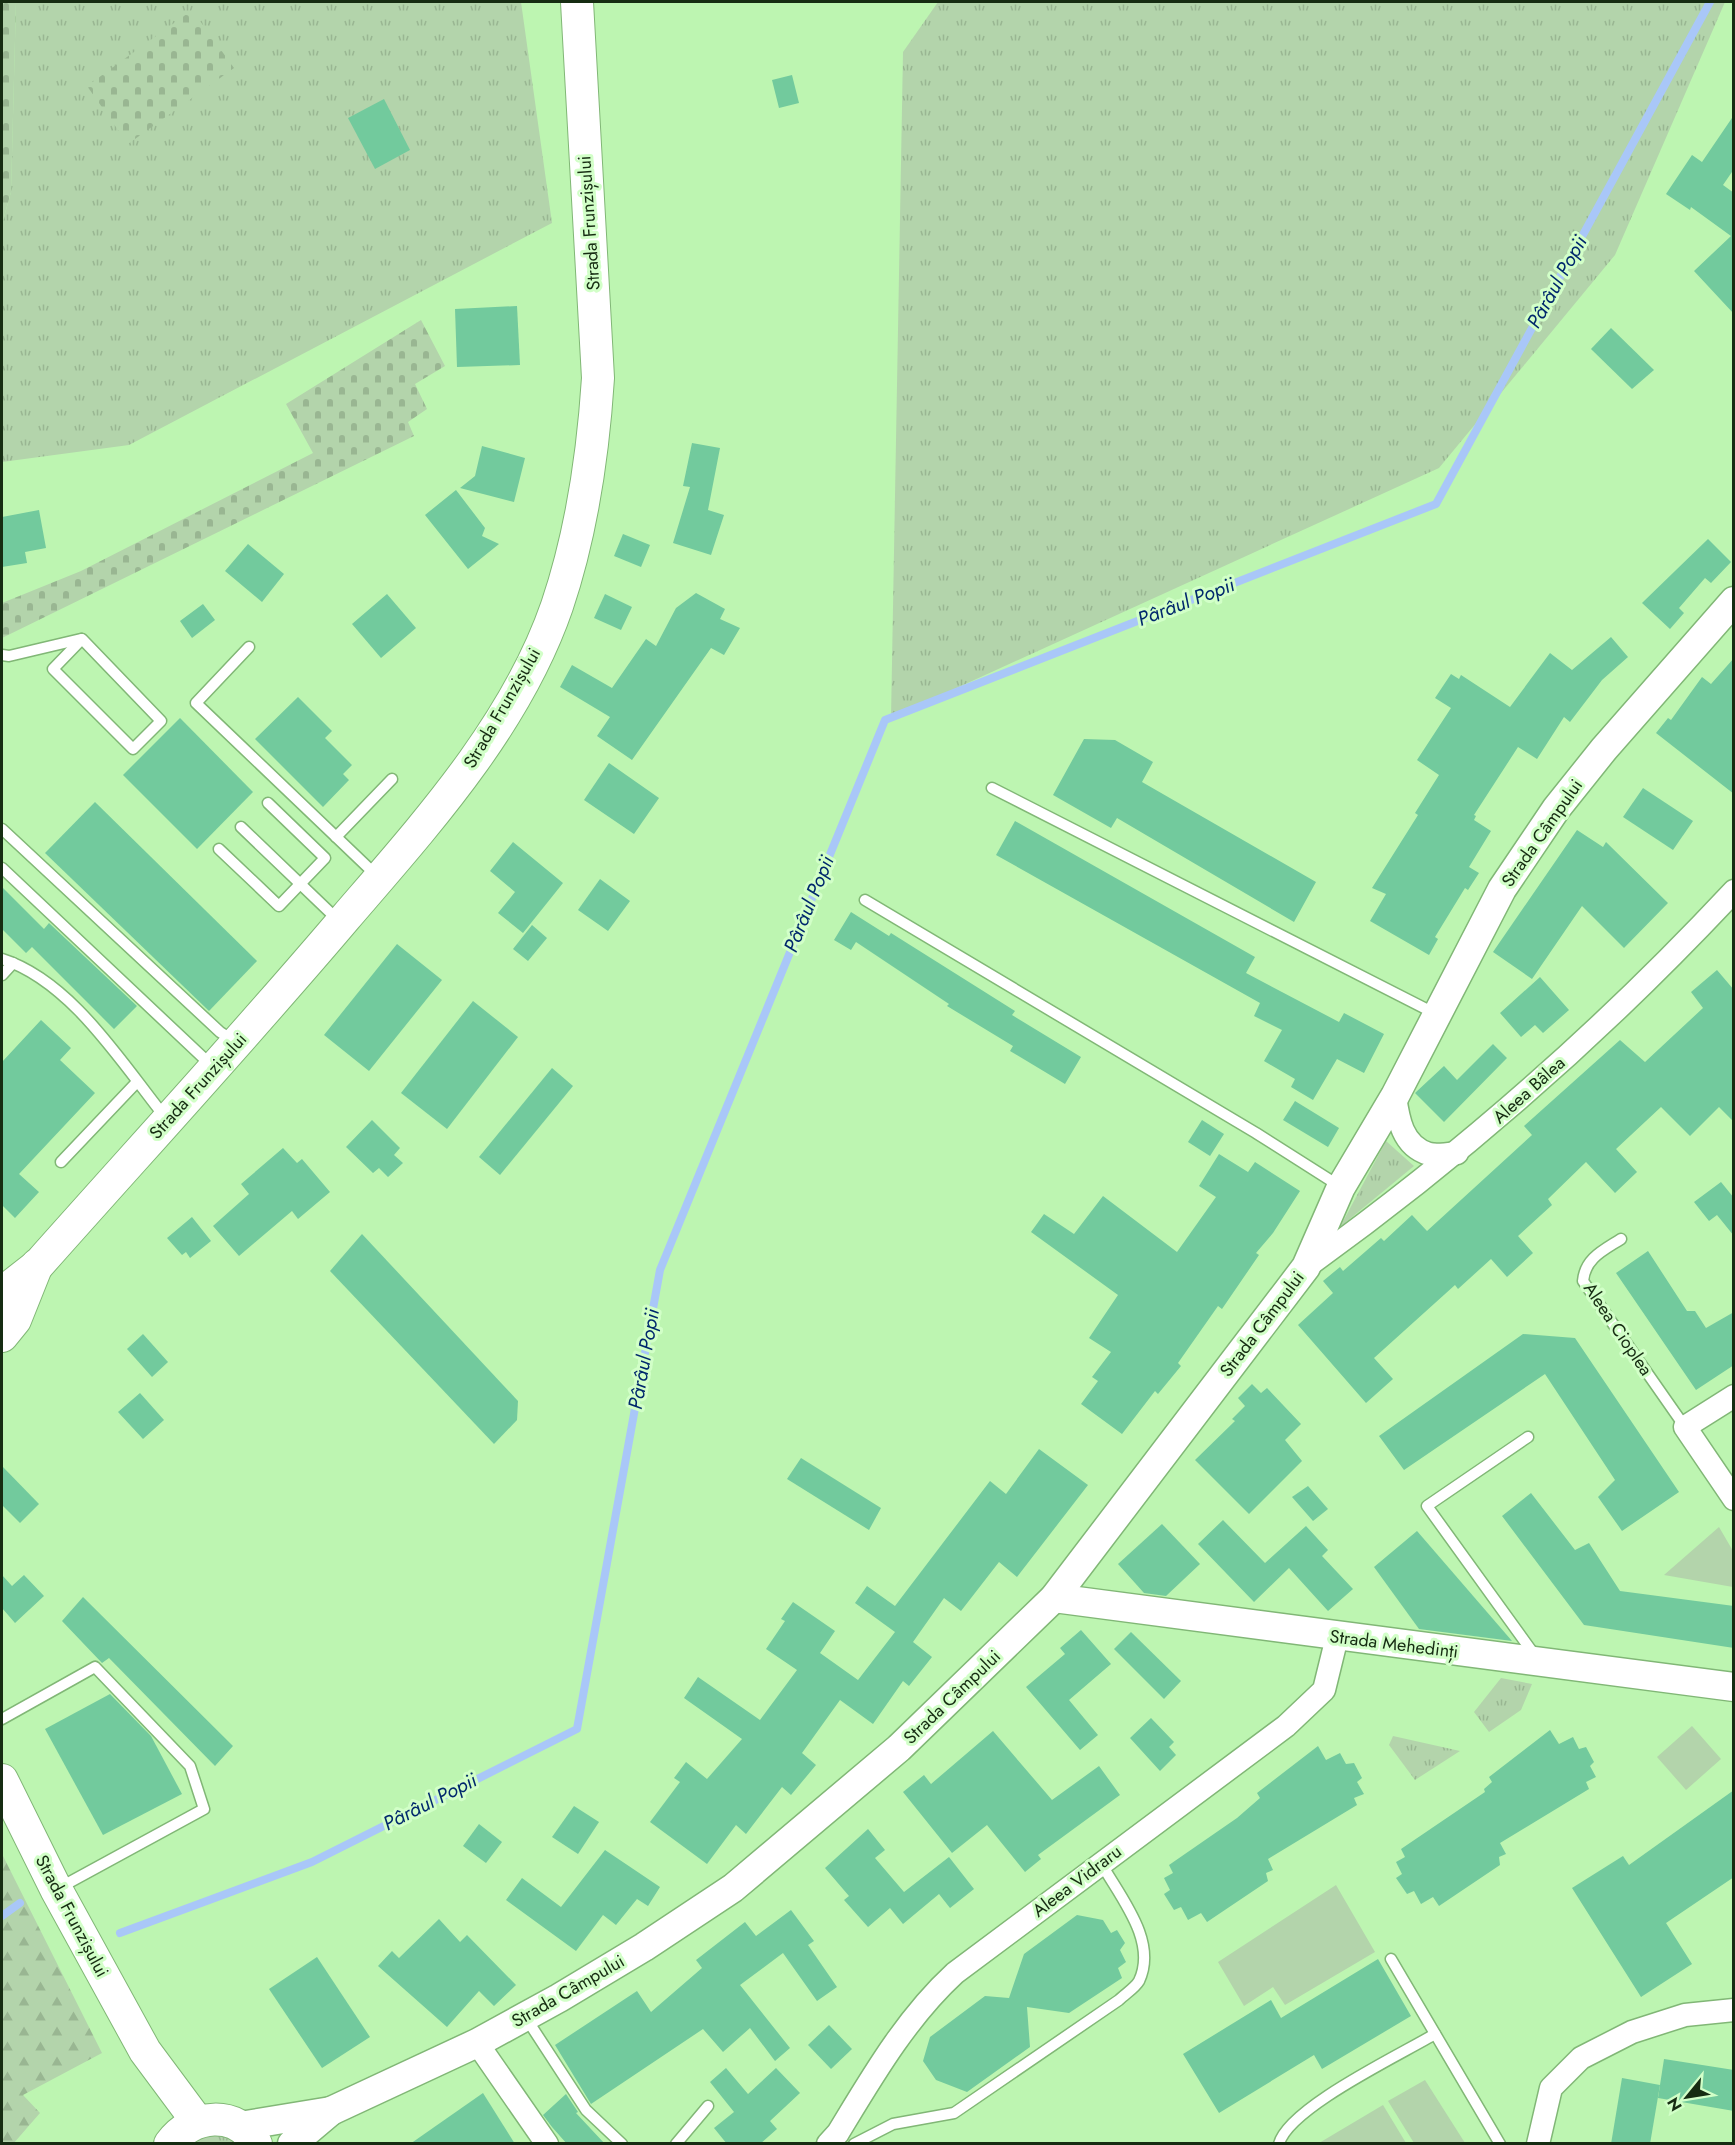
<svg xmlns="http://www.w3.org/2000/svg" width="1735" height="2145" font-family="Jost,sans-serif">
<defs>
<pattern id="grass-tufts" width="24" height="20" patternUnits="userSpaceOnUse" patternTransform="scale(1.5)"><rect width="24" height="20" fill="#b3d4ab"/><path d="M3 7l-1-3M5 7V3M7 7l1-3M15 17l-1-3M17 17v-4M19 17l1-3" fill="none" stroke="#99b692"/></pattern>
<pattern id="forest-firs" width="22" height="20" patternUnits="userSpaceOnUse" patternTransform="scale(1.5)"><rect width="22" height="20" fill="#b3d4ab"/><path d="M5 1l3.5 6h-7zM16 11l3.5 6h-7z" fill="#99b692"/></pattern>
<pattern id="cemetery-stones" width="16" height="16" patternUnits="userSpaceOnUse" patternTransform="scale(1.5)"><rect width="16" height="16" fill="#b3d4ab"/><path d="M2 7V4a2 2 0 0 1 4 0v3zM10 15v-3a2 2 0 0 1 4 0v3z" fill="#99b692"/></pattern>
</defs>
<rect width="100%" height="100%" fill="#bdf5b1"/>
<g fill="url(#grass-tufts)">
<polygon points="16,2 521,2 552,223 129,445 2,462 2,224 11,192"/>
<polygon points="938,2 1725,2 1615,255 1439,468 891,718 903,52"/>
<polygon points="1386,1141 1414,1166 1340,1227"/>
<polygon points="1501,1678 1532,1684 1521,1710 1489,1732 1474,1712"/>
<polygon points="1393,1736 1460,1751 1415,1780 1389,1745"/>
<polygon points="208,2130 244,2144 184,2144"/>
</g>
<polygon fill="url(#forest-firs)" points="2,1854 102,2053 23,2095 40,2113 13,2144 2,2143"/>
<g fill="url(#cemetery-stones)">
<polygon points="2,2 16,2 11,192 2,224"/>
<polygon points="192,10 234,68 128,144 87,86"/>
<polygon points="421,320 445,366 415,384 427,409 408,422 414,436 2,638 2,603 81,571 313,453 286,404"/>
</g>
<g fill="#b3d4ab">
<polygon points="1719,1527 1733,1551 1733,1587 1664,1575"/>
<polygon points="1692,1726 1721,1759 1686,1790 1657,1757"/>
<polygon points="1336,1885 1375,1952 1285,2005 1273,1987 1244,2006 1218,1962"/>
<polygon points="1425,2080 1465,2143 1414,2143 1388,2101"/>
<polygon points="1383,2105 1406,2143 1319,2143"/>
</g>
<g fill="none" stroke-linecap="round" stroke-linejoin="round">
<g stroke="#a9c7f8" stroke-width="8">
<polyline points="2,1916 20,1903"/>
<polyline points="120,1933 312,1862 577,1729 660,1270 885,720 1436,504 1710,2"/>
</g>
</g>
<g fill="#72ca9d">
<polygon points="792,75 799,103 779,108 772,80"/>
<polygon points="384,99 410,150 375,169 348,118"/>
<polygon points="1734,115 1734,169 1723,185 1734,193 1734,314 1694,271 1731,236 1691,207 1690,210 1666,194 1692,155 1702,162"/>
<polygon points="517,306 520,365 457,367 455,309"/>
<polygon points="1611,328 1654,370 1632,389 1591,349"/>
<polygon points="692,443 720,448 708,510 724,515 711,555 673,543 690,487 683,486"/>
<polygon points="482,446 525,458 514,502 460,488 475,476"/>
<polygon points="456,490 485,528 482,536 499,544 468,569 425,515"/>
<polygon points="39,510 46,548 25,552 27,563 2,567 2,517"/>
<polygon points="623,534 650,545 641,567 614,556"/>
<polygon points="1708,539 1731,562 1711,583 1705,578 1679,608 1684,613 1670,629 1642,603"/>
<polygon points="248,544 284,574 262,602 225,571"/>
<polygon points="696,593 725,609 720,619 740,628 724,655 711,648 632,760 597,736 610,717 560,687 572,665 612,688 646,639 656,646 676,608"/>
<polygon points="387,594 416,628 381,658 352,624"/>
<polygon points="605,594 632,607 621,630 594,618"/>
<polygon points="203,604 215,620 192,638 180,621"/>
<polygon points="1611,637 1628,657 1602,680 1570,722 1564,717 1537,759 1518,747 1474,815 1476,816 1474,820 1491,831 1469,867 1479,873 1468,890 1465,888 1435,937 1438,939 1429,955 1370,921 1386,894 1372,888 1418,815 1415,813 1439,775 1417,760 1451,708 1435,698 1451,674 1459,679 1461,675 1510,707 1550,653 1572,670"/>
<polygon points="1734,658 1734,794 1656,733 1668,718 1671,720 1702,677 1711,684"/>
<polygon points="298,697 332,731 325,738 352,765 343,774 349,780 323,807 255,739"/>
<polygon points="180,718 253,792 197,849 123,775"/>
<polygon points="1084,739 1115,740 1153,762 1142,782 1316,882 1294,922 1117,818 1111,828 1053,795"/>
<polygon points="609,763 659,798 634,834 584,800"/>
<polygon points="1643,788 1693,821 1673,850 1623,817"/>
<polygon points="95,802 257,961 209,1011 45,853"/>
<polygon points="1015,821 1255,957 1246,973 1339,1022 1344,1013 1384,1034 1364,1073 1337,1059 1313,1100 1291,1087 1295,1079 1264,1061 1282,1030 1254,1016 1260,1003 996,855"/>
<polygon points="1577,830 1603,847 1606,842 1668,903 1624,948 1582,906 1532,979 1493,952"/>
<polygon points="513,842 563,883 523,933 498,913 515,892 490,871"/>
<polygon points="600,879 630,901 608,931 578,910"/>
<polygon points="2,887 44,929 49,923 137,1006 114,1029 32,947 26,953 2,929"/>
<polygon points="851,912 889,936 891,933 1015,1011 1012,1015 1081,1057 1065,1084 1010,1051 1013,1046 947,1006 949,1004 856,942 851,950 834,940"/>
<polygon points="532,925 547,938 528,961 513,949"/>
<polygon points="397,944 442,980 369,1071 324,1035"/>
<polygon points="1717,970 1734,990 1734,1122 1719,1107 1690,1136 1661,1107 1616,1149 1637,1172 1615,1193 1586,1162 1548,1199 1552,1205 1518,1236 1533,1253 1507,1277 1491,1259 1458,1289 1455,1285 1374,1358 1393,1379 1366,1403 1298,1325 1333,1293 1323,1281 1340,1267 1343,1271 1381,1238 1384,1241 1412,1215 1427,1231 1532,1135 1524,1126 1620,1040 1645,1062 1703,1008 1691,992"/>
<polygon points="1540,977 1569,1010 1543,1033 1535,1025 1521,1037 1500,1013"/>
<polygon points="473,1001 518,1037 447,1129 401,1093"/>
<polygon points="41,1020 71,1048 60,1060 95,1093 19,1174 39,1192 15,1218 2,1205 2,1062"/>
<polygon points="1493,1044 1507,1058 1444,1122 1415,1093 1444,1066 1457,1080"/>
<polygon points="552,1068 573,1086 500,1175 479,1157"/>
<polygon points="1295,1101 1339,1128 1328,1147 1283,1120"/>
<polygon points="372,1120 400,1148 394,1155 403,1163 388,1177 379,1168 373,1173 346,1147"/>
<polygon points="1202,1120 1224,1134 1210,1156 1188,1142"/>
<polygon points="283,1148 297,1163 302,1159 330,1192 298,1219 292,1211 239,1256 213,1226 249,1194 241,1184"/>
<polygon points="1219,1154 1248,1172 1255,1162 1300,1191 1273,1233 1256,1253 1259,1255 1222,1309 1218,1306 1178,1363 1181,1366 1158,1394 1155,1391 1122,1434 1081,1404 1098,1381 1092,1377 1111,1352 1089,1338 1118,1295 1031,1232 1044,1214 1074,1234 1103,1196 1177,1252 1216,1197 1199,1186"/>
<polygon points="1721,1182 1734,1198 1734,1236 1717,1215 1709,1221 1694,1202"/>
<polygon points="192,1217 211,1241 190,1258 186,1252 182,1255 167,1238"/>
<polygon points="362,1234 518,1401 517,1420 494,1444 330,1271"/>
<polygon points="1648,1251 1687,1311 1695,1311 1706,1328 1734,1312 1734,1365 1696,1390 1616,1273"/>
<polygon points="143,1334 168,1362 152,1377 127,1349"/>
<polygon points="1523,1334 1575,1338 1679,1492 1622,1531 1598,1497 1615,1480 1545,1374 1404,1470 1379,1436"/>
<polygon points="1252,1384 1261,1393 1267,1388 1301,1424 1285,1440 1302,1461 1249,1514 1195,1460 1235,1421 1232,1419 1245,1406 1238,1398"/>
<polygon points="140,1393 164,1420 143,1439 118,1412"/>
<polygon points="1039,1449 1088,1485 1017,1577 999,1562 961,1611 944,1598 913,1642 932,1657 909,1686 903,1681 873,1724 840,1700 802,1753 816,1765 791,1795 782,1787 746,1834 736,1825 707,1864 650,1822 680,1782 674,1778 686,1762 707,1779 742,1739 684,1698 698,1677 760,1720 797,1670 766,1649 785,1621 781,1619 793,1602 835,1631 820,1653 858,1680 895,1632 855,1603 867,1586 895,1606 990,1481 1006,1494"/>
<polygon points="801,1458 881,1508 869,1530 787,1479"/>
<polygon points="2,1466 39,1504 20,1523 2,1505"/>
<polygon points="1308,1486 1328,1509 1313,1521 1292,1497"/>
<polygon points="1531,1493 1575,1550 1589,1543 1620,1591 1734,1606 1734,1648 1584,1625 1502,1516"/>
<polygon points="1223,1520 1265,1563 1306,1526 1328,1550 1322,1556 1353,1589 1328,1611 1289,1568 1254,1602 1198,1544"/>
<polygon points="1162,1524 1200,1564 1166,1596 1144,1593 1118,1564"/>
<polygon points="1417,1531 1512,1641 1419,1629 1374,1567"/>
<polygon points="2,1575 12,1586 24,1575 44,1596 15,1623 2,1608"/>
<polygon points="83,1597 233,1746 215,1766 109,1658 102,1663 62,1621"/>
<polygon points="1081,1630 1111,1664 1069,1700 1098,1735 1080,1750 1026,1687 1065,1654 1060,1648"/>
<polygon points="1131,1632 1181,1681 1164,1699 1114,1649"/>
<polygon points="110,1694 151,1736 182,1794 103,1835 45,1729"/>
<polygon points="1151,1718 1174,1742 1169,1747 1176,1755 1160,1771 1130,1738"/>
<polygon points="1550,1730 1559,1744 1573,1737 1579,1749 1586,1747 1594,1762 1590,1766 1596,1777 1586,1782 1589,1789 1500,1843 1506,1854 1499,1857 1500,1865 1439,1906 1433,1897 1421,1904 1414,1891 1407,1894 1396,1878 1402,1874 1396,1862 1405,1857 1401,1849 1485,1792 1484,1789 1492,1782 1489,1777"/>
<polygon points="993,1731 1052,1800 1099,1766 1120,1795 1038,1855 1041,1859 1025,1872 987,1825 952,1853 903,1792 924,1775 931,1784"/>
<polygon points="1318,1746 1326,1760 1340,1753 1346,1764 1354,1763 1362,1778 1357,1782 1364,1794 1354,1798 1357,1805 1268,1859 1273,1870 1266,1873 1268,1881 1207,1922 1201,1913 1188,1920 1181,1907 1174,1910 1164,1894 1170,1890 1164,1878 1173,1873 1169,1865 1237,1818 1260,1798 1257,1793"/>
<polygon points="1734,1790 1734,1877 1666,1923 1692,1964 1641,1997 1572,1888 1623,1856 1629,1865"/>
<polygon points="574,1806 599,1822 578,1854 552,1837"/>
<polygon points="479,1824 502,1842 486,1863 463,1846"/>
<polygon points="868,1829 885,1850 875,1858 904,1892 949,1857 974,1889 950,1908 939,1894 903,1924 890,1908 868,1927 844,1900 849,1896 825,1868"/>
<polygon points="605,1850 660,1887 648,1906 637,1899 616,1925 603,1915 576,1951 506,1900 522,1878 561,1907"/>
<polygon points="791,1910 814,1941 808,1945 837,1987 817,2001 783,1953 740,1985 790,2048 775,2061 750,2028 723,2052 703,2029 591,2104 555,2045 637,1991 651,2012 702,1968 696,1960 745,1922 756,1936"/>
<polygon points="1077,1915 1103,1920 1111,1933 1117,1930 1125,1943 1120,1950 1126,1962 1118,1968 1122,1978 1069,2013 1027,2007 1030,2047 967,2092 936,2080 923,2061 930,2037 985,1996 1009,1998 1024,1954"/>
<polygon points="439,1919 460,1942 467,1935 516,1985 494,2006 479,1991 447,2027 378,1966 392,1951 399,1958"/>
<polygon points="317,1957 370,2037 322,2068 269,1989"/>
<polygon points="1378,1959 1411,2016 1322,2069 1314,2055 1219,2113 1183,2054 1271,2000 1281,2018"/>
<polygon points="829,2025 852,2049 831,2069 808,2045"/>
<polygon points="1664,2059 1734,2070 1734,2111 1658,2098"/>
<polygon points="726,2068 748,2094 776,2068 800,2093 770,2121 777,2129 760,2144 727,2144 714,2128 734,2112 710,2082"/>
<polygon points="1622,2078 1660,2085 1650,2144 1611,2144"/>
<polygon points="483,2093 515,2144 410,2144"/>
<polygon points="566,2094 578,2112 576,2113 605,2144 567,2144 552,2127 543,2115"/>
</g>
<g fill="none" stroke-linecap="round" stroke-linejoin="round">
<g stroke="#81b776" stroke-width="13">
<g id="service">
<polygon points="82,639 161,721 133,749 53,669"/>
<polyline points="249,647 196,703 377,876"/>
<polyline points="2,655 9,656 81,639"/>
<polyline points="992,788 1436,1014"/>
<polyline points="241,827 339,921"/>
<polyline points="2,829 220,1032 234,1041"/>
<polyline points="336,837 392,779"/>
<polyline points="219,849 279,906 325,858 268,803"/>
<polyline points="2,868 212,1066"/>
<polyline points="865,900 1256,1133 1341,1187"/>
<path d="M2,959C71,981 121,1062 165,1117"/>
<polyline points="2,975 13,963"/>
<polyline points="61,1162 137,1082"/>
<path d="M1621,1239C1604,1250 1585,1258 1583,1281L1685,1427"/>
<polyline points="1528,1437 1427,1506 1536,1657"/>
<polyline points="2,1719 95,1667 190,1766 204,1809 59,1888"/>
<polyline points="1391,1959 1500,2144"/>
<polyline points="526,2018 586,2110 622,2144"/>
<polyline points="676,2144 708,2106"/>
<path d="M854,2144L893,2124L954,2113L1119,2000C1125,1994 1135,1988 1139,1981C1158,1941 1120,1897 1101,1863"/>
<path d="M1279,2144C1288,2108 1400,2055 1435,2034"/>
</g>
</g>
<g stroke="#81b776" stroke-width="25">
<g id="minor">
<path d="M1395,1096C1398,1118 1402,1146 1429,1154C1437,1156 1449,1154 1457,1153"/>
<path d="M1306,1267C1461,1156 1604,1030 1734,891"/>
<polyline points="1734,1396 1685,1427 1734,1499"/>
<polyline points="477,2043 547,2144"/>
<path d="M828,2144L838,2133C872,2077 906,2018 955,1973L1286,1726L1324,1690L1337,1637"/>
<polyline points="1538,2144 1551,2088 1581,2058 1632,2032 1685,2015 1734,2010"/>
</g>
</g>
<g stroke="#81b776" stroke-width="31">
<g id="tertiary">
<polyline points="1054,1598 1734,1687"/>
<polyline points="240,2126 331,2111"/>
<polyline points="292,2144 331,2111 477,2043 559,1998 644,1947 733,1888 899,1748 1054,1598 1306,1267 1341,1187 1395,1096 1502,889 1556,809 1604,749 1734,601"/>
</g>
</g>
<g stroke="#81b776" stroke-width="34">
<g id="secondary">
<path d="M2,1293L38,1265C141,1149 246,1035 346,917C426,824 516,725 557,606C582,532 593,456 598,378L577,2"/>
<polyline points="2,1336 15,1320 37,1265"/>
<polyline points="2,1780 56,1889 145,2051 197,2121"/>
<path d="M170,2144C191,2114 237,2109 256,2144"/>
</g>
</g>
<use href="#service" stroke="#fff" stroke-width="10"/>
<use href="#minor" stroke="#fff" stroke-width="22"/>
<use href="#tertiary" stroke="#fff" stroke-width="28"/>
<use href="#secondary" stroke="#fff" stroke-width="32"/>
</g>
<g text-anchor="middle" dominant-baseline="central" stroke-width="6" stroke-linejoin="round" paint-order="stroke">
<g font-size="18" fill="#162c12" stroke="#d2ffc8">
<text transform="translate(589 223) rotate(-94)">Strada Frunzișului</text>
<text transform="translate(502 708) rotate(-60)">Strada Frunzișului</text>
<text transform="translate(1542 833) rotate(-55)">Strada Câmpului</text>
<text transform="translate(198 1086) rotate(-48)">Strada Frunzișului</text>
<text transform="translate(1529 1090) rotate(-42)">Aleea Bâlea</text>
<text transform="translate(1262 1324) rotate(-53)">Strada Câmpului</text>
<text transform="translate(1618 1329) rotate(56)">Aleea Cioplea</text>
<text transform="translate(1394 1644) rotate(7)">Strada Mehedinți</text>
<text transform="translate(952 1697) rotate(-44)">Strada Câmpului</text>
<text transform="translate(1077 1881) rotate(-37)">Aleea Vidraru</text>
<text transform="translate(72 1916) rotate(62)">Strada Frunzișului</text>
<text transform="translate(568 1991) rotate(-30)">Strada Câmpului</text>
</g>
<g font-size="20" font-style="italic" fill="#00286c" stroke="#d2ffc8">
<text transform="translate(1557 282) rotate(-61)">Pârâul Popii</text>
<text transform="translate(1186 602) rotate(-21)">Pârâul Popii</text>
<text transform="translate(809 904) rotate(-68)">Pârâul Popii</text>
<text transform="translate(644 1359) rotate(-80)">Pârâul Popii</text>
<text transform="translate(430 1802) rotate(-27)">Pârâul Popii</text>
</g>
</g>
<rect width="1735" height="2145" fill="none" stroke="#162c12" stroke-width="6"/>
<g transform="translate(1687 2097) rotate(240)" stroke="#d2ffc8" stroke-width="4.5" paint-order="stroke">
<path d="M0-4.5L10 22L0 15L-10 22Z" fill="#162c12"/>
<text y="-9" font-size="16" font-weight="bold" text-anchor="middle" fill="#162c12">N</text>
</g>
</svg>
